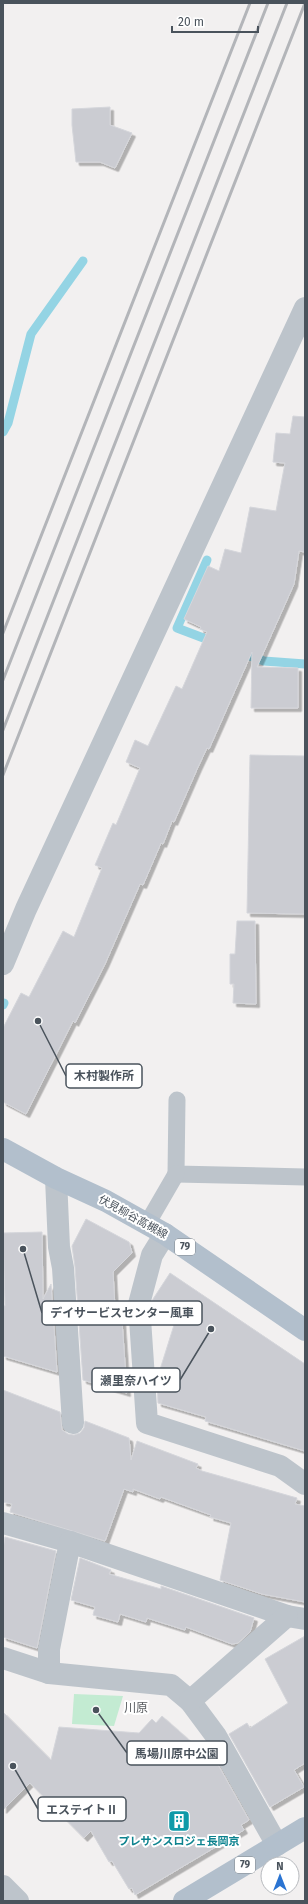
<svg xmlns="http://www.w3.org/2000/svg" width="308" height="1904" font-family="'Fira Sans','Noto Sans JP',sans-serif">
<defs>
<filter id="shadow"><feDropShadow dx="3.5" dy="3.5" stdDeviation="0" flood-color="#0004"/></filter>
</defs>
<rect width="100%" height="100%" fill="#f2f0f0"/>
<polygon fill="#c3ebd2" points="74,1694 123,1696 114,1726 72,1724"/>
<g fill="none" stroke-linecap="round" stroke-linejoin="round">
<g stroke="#94d4e4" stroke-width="9">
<polyline points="3,432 8,423 31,334 83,261"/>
<polyline points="207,560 177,628 214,642"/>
<polyline points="239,652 264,661 305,664"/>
<polyline points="3,1005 4,1003"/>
</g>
</g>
<g fill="#cbccd2" stroke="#d5d6db" filter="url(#shadow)">
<polygon points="110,107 110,125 132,133 115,168 100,162 76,162 72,125 72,109"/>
<polygon points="293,416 305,417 305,552 299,551 294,584 257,667 298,668 298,708 251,708 252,652 209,749 207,748 198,767 174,822 172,821 163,844 161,843 143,885 140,884 105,964 75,1023 73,1021 26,1114 3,1102 3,1028 21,993 29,997 63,931 74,937 102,868 95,865 113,823 116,825 140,768 126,762 135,740 148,746 176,686 182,689 207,632 200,629 201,627 184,619 208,566 219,571 225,549 241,553 250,507 276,511 285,463 273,462 276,433 290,434"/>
<polygon points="250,755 305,756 305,914 247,913"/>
<polygon points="237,921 255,921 256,1004 233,1003 234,984 230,984 230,954 235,954"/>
<polygon points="86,1219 129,1242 132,1253 113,1272 115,1308 121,1307 127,1393 83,1380 75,1267 72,1246"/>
<polygon points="42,1232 43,1299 51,1284 57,1372 3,1356 3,1305 5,1306 3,1233"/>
<polygon points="170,1273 305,1364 305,1451 205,1421 206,1417 158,1403 157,1379 174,1325 152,1304 153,1299"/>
<polygon points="3,1390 60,1412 62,1430 68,1434 74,1435 80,1433 84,1428 85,1421 129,1438 131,1460 137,1441 198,1464 196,1468 202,1471 297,1498 295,1504 305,1506 305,1602 262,1594 220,1580 231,1523 210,1517 211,1515 161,1497 160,1499 133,1489 133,1492 124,1489 105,1541 10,1512 12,1504 3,1502"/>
<polygon points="5,1537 56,1551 37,1648 3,1637 3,1549"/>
<polygon points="80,1558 111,1570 109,1574 161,1589 161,1586 254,1618 250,1632 238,1643 232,1644 186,1627 185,1630 147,1618 146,1622 120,1614 118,1622 93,1615 95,1607 71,1600"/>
<polygon points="305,1636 305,1763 294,1770 304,1787 270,1807 229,1734 247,1723 250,1728 288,1703 265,1659"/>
<polygon points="3,1712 51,1760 59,1727 139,1733 152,1719 156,1723 162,1716 196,1746 201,1743 204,1749 208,1747 249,1820 241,1825 244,1830 135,1895 132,1888 129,1889 112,1861 109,1862 91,1831 84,1838 30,1783 3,1810"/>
</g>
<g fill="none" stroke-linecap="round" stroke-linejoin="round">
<g stroke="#bdc4cb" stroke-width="17">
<polyline points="177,1100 176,1174 305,1177"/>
<polyline points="147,1224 176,1174"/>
</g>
<g stroke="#bdc4cb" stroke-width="22">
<polyline points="3,964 26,909 305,308"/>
<polyline points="56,1178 59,1247 63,1268 73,1423"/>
<polyline points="165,1234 152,1255 139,1304 147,1423 280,1466 305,1484"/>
<polyline points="3,1523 70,1542 287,1616 305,1619"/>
<polyline points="3,1658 49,1673 171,1685 190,1701 216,1736 277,1845"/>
<polyline points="49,1673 49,1649 70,1542"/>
<polyline points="190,1701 287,1616"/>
<polyline points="3,1886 18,1901"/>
</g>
<g stroke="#b2bfcc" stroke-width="22">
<polyline points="3,1149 56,1178 106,1201 165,1234 305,1330"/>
<polyline points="184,1901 305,1828"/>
</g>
<g stroke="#b3b5b9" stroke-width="3">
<polyline points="3,633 250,3"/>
<polyline points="3,680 268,3"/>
<polyline points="3,730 287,3"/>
<polyline points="3,775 305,3"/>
</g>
</g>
<defs>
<g id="building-square" transform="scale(1.15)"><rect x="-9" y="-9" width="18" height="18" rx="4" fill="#0f9aa8" stroke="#fff"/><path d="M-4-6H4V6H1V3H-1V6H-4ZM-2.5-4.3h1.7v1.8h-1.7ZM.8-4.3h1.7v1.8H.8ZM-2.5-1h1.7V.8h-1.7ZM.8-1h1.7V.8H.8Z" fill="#fff"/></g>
</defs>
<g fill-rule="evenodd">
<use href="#building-square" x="179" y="1821"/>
</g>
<g text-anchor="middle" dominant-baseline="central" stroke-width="4" stroke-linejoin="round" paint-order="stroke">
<g fill="#fff" stroke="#80878d" stroke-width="1">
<rect x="175" y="1239" width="20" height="16" rx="3"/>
<rect x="235" y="1857" width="20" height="16" rx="3"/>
</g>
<g font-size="10" font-weight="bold" fill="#4a535c">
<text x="185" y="1247">79</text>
<text x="245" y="1865">79</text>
</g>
<g font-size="11" fill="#4a535c" stroke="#fff">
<text transform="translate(133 1217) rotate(29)">伏見柳谷高槻線</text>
</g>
<g font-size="11" font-weight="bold" fill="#0d838f" stroke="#fff">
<text x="179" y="1841">プレサンスロジェ長岡京</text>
</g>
<g font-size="12" fill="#5d6064" stroke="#fff">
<text x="136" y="1708">川原</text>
</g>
</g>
<path fill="none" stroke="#4a535c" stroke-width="1.5" d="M38 1021L66 1076M23 1249L42 1313M211 1329L180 1380M96 1710L127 1753M13 1766L38 1809"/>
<g fill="#4a535c" stroke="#fff" stroke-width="1.5">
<circle cx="38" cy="1021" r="4"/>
<circle cx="23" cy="1249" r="4"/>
<circle cx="211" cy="1329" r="4"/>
<circle cx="96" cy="1710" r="4"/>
<circle cx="13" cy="1766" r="4"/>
</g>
<g fill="#fff" stroke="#4a535c" stroke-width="1.5">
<rect x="66" y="1064" width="76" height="24" rx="4"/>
<rect x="42" y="1301" width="160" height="24" rx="4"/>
<rect x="92" y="1368" width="88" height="24" rx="4"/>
<rect x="127" y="1741" width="100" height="24" rx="4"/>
<rect x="38" y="1797" width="88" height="24" rx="4"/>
</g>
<g font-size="12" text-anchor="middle" font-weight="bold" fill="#4a535c">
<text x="104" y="1080">木村製作所</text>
<text x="122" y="1317">デイサービスセンター風車</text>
<text x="136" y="1385">瀬里奈ハイツ</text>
<text x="177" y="1758">馬場川原中公園</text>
<text x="82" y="1814">エステイトⅡ</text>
</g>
<rect width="308" height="1904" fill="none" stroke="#4a535c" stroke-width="8"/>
<g transform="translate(280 1876)"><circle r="19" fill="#ffffff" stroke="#b7babe"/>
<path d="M0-3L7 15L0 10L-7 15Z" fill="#2a74d2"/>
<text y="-6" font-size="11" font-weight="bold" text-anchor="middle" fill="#4a535c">N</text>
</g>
<path d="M172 26v6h86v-6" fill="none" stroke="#4a535c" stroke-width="2"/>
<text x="178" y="26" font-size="12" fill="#4a535c" stroke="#ffffff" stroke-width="3" paint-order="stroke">20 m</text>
</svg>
